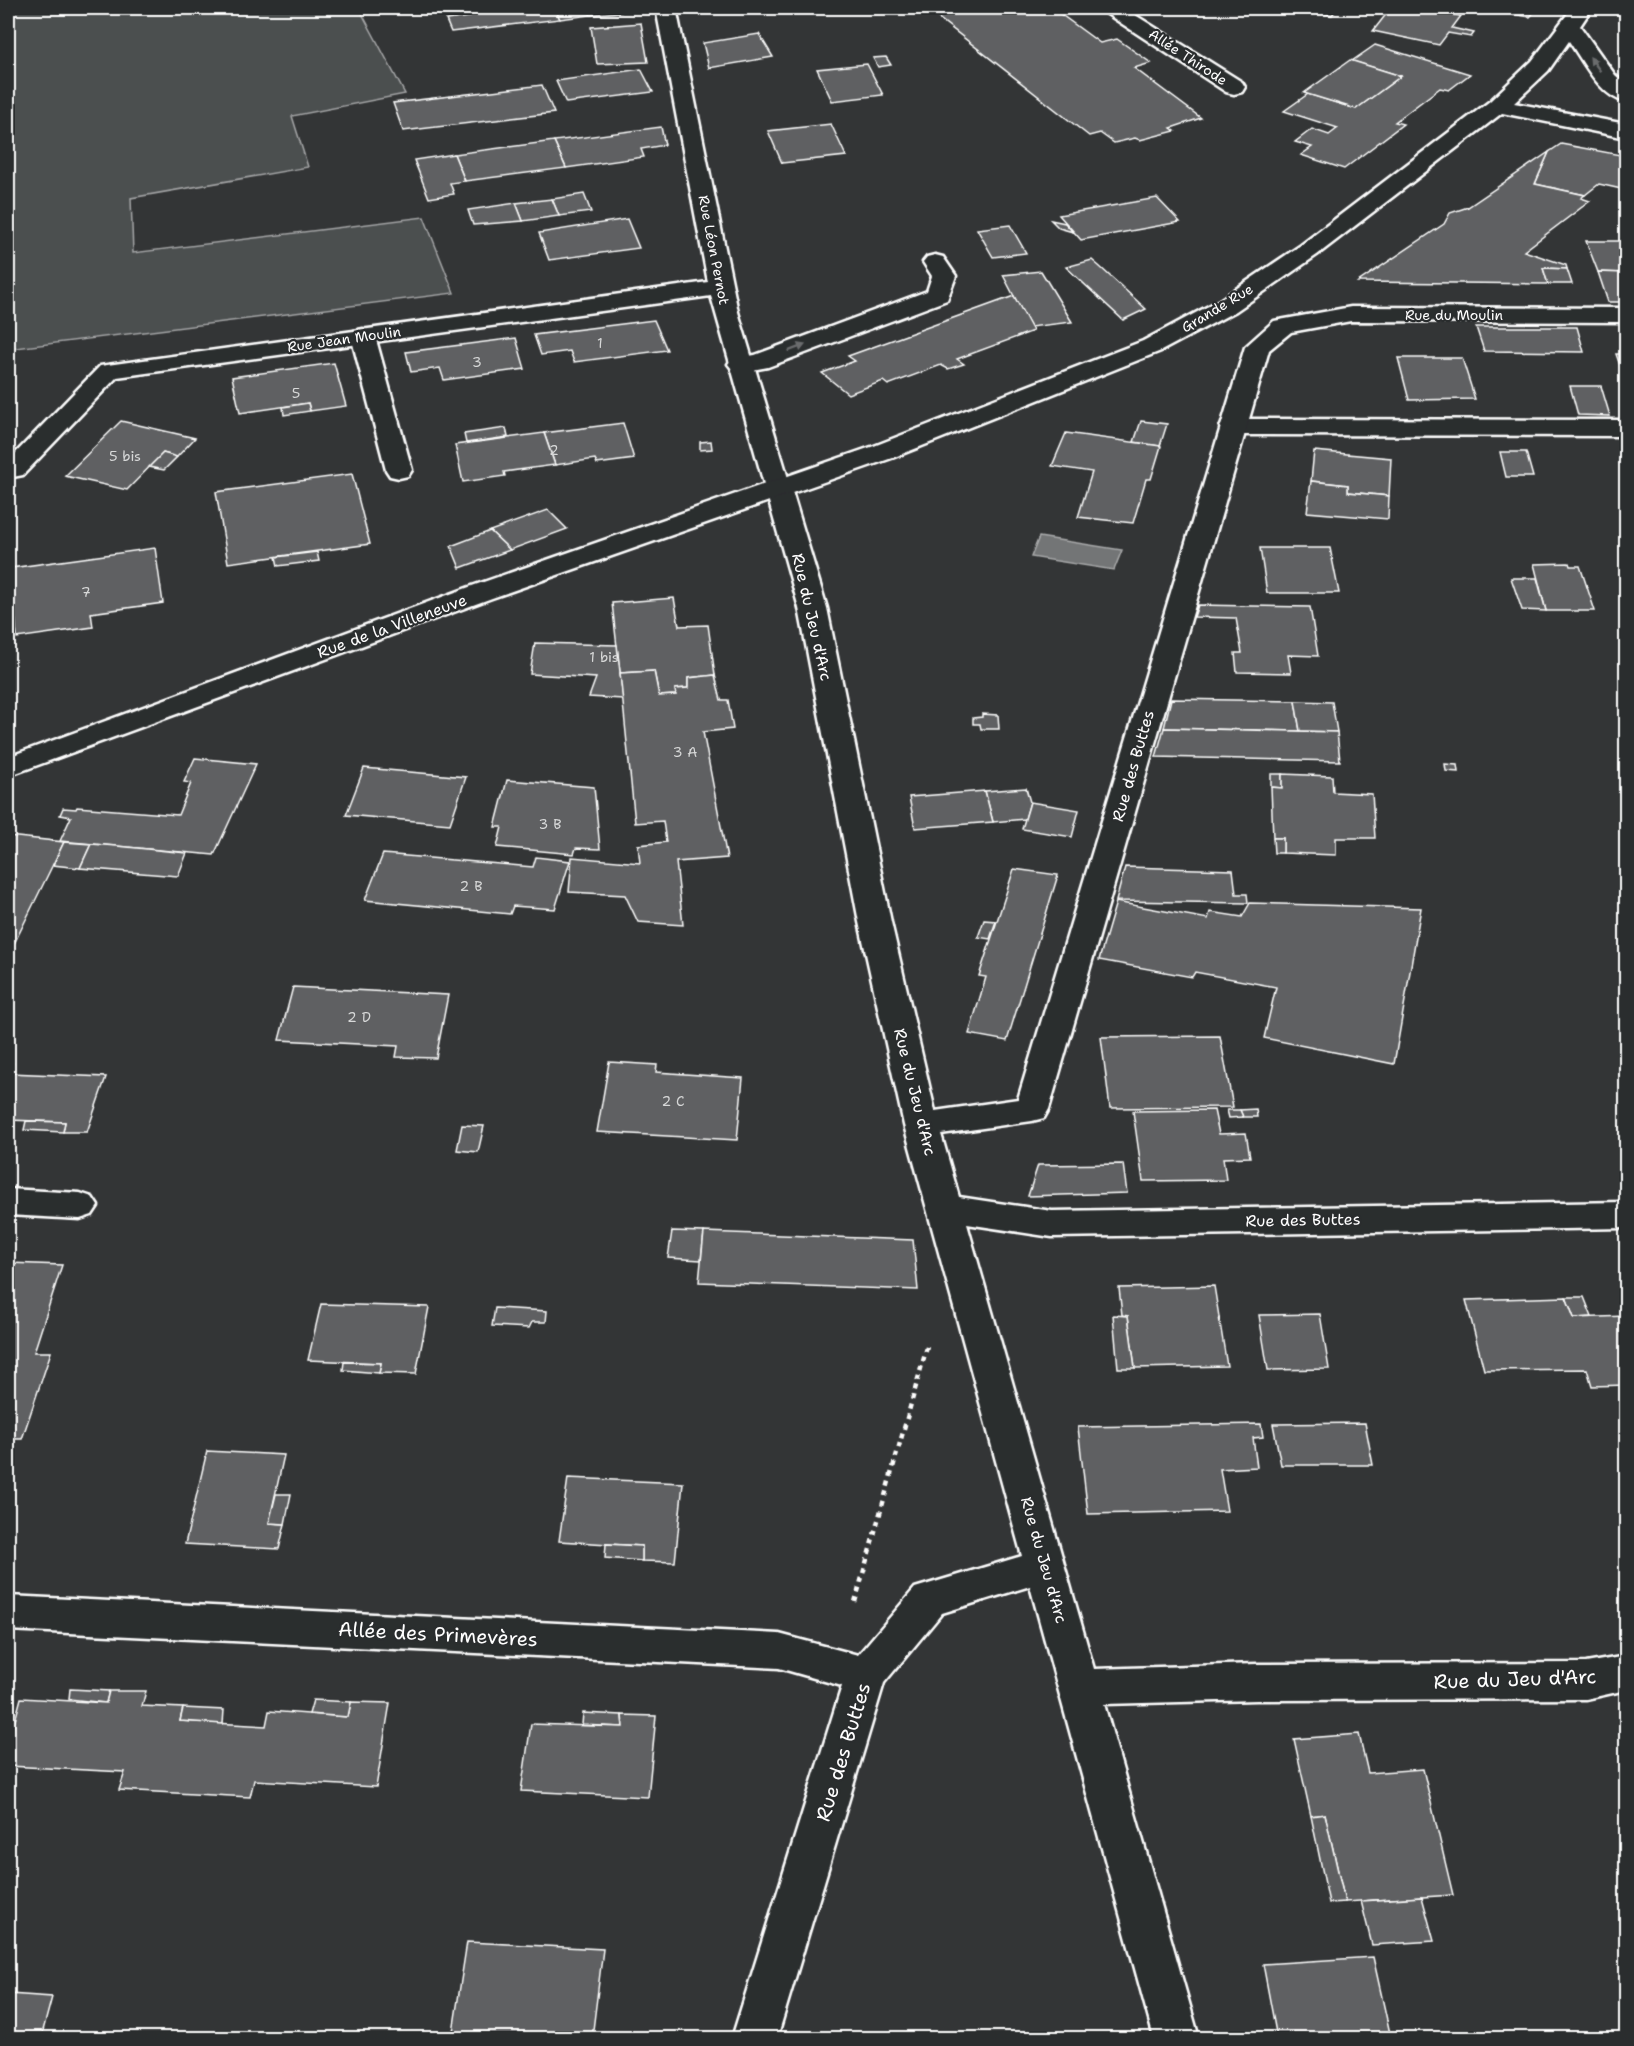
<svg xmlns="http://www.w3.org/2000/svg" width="1634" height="2046" font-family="'Shantell Sans',sans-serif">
<rect width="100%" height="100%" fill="#333536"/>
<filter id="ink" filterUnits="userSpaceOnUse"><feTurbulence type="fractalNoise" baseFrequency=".0167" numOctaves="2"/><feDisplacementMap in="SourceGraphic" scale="12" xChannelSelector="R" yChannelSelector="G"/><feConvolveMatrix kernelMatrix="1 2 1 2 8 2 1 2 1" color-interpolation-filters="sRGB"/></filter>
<g filter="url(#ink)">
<polygon fill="#4c4f50" stroke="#a6a7a8" stroke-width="1.5" points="8,8 359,8 405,94 292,116 308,167 131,198 133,253 424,217 454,293 8,349"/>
<polygon fill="#737576" stroke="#abacad" stroke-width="1.5" points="1039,537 1122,550 1114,570 1031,557"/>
<g fill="#5f6162" stroke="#fff" stroke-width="1.5">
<polygon points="466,8 555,8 560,19 451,32 446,20 470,17"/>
<polygon points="555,8 587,8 591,15 560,19"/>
<polygon points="587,8 620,8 621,12 591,15"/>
<polygon points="951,8 1052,8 1100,43 1117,39 1151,63 1134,68 1201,118 1171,128 1175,131 1140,140 1135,138 1114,143 1100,133 1089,136 936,16 956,11"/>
<polygon points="1319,8 1338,8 1332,15 1316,12"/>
<polygon points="1391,8 1417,8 1461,16 1452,28 1474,33 1471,37 1448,33 1439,45 1373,31"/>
<polygon points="1479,8 1538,8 1530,17"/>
<polygon points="1626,19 1626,55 1621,55"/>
<polygon points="641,23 648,62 597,64 591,27"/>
<polygon points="759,34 773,57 709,68 703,43"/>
<polygon points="1375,45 1470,74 1449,90 1440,88 1395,122 1403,124 1344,169 1301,155 1312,147 1295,142 1312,129 1329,135 1338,128 1284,111 1308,94 1356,109 1401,76 1352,61"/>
<polygon points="886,57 891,65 878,67 873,58"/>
<polygon points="1350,60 1401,76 1356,109 1304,93"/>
<polygon points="867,64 883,95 832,101 817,69"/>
<polygon points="641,69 653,92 566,103 556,81"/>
<polygon points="542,85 554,113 403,131 393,103"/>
<polygon points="831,124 846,156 782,163 768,131"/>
<polygon points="661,127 665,145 641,149 644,157 566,168 554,141"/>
<polygon points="554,141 566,168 465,181 454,154"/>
<polygon points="1561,144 1626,156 1626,190 1599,184 1585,195 1535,184 1549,152"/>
<polygon points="1549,152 1535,184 1585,195 1581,198 1590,201 1524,251 1566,265 1567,269 1543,268 1548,284 1358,282 1444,224 1450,213 1468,207"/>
<polygon points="454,154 465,181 450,183 454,194 429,198 414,160"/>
<polygon points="584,194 591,212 559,216 552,199"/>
<polygon points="1157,198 1180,222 1081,240 1059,215"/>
<polygon points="552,199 559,216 523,221 516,203"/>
<polygon points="516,203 523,221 473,225 468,210"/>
<polygon points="627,219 639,248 549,260 539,233"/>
<polygon points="1051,220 1065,223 1073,232 1059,228"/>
<polygon points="1010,225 1026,253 993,257 977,229"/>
<polygon points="1586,241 1626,241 1626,273 1598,272"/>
<polygon points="1092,260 1099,266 1146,309 1123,320 1066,267"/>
<polygon points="1543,268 1567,269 1572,284 1548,284"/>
<polygon points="1041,271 1072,322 1030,327 1003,275"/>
<polygon points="1598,272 1626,273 1626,302 1608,302"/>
<polygon points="1014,296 1033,331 957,359 964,364 948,369 941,365 888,385 883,381 848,394 822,373 855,361 848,356"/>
<polygon points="654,320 667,350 574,362 570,351 541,355 534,335"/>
<polygon points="1476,327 1577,327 1584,352 1484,351"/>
<polygon points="516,338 525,369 444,380 440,368 411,372 406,352"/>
<polygon points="1616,354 1626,354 1626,382"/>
<polygon points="1398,358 1462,358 1475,399 1409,400"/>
<polygon points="334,363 346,406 310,411 308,403 240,413 232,377"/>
<polygon points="1570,386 1601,386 1610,416 1578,415"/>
<polygon points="308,403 310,411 284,415 283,407"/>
<polygon points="121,421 195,438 177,457 163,453 127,490 65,476"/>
<polygon points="1141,421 1167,424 1160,446 1134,442"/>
<polygon points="623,423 634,459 597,464 595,459 555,465 544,433"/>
<polygon points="506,428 508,437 466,443 464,434"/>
<polygon points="544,433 555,465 504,472 505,476 463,482 455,445"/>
<polygon points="1066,433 1161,446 1151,479 1146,479 1133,523 1078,517 1092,472 1052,466"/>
<polygon points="711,441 712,449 700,450 700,442"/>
<polygon points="1314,451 1391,458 1389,496 1348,492 1348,485 1311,481"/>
<polygon points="1500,452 1526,452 1533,477 1506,477"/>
<polygon points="163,453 177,457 164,470 149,467"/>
<polygon points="352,474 370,544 228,563 216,492"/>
<polygon points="1311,481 1348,485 1348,492 1389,496 1388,519 1307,512"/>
<polygon points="548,510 567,529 510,550 490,531"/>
<polygon points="490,531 510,550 460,568 451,546"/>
<polygon points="155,548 163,603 91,613 93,627 17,638 11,568"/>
<polygon points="1260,548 1330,548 1339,593 1267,593"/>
<polygon points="317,552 319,561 278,566 276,557"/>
<polygon points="1569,563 1570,566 1580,566 1595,611 1546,611 1534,564"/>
<polygon points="1511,578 1537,578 1546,611 1522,610"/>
<polygon points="674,598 679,626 708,625 715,675 688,678 688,688 675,689 676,695 659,696 654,671 620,673 612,603"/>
<polygon points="1198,605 1310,607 1318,656 1288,655 1291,673 1237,672 1235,653 1242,653 1236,618 1194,617"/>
<polygon points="535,643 617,645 623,699 589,697 596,678 530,674"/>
<polygon points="654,671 659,696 676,695 675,689 688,688 688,678 715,675 721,700 728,700 733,729 703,732 727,858 676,862 683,925 638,922 625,895 569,892 572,857 640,863 638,845 666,842 663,821 635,823 620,673"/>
<polygon points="1171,699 1295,701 1300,731 1164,728"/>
<polygon points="1295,701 1332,702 1337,732 1300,731"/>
<polygon points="982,714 998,715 999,729 981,729 980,724 973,724 973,718 982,717"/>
<polygon points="1164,728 1337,732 1340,761 1156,757"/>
<polygon points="195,758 256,764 214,855 60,841 71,817 60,815 63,808 76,809 77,807 178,815 191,783 184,782"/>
<polygon points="1445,764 1457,765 1458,772 1446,771"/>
<polygon points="364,768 466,777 450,824 346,815"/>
<polygon points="1271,774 1282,774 1282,788 1271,787"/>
<polygon points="1282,774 1332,776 1333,792 1372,794 1375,838 1336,838 1336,855 1283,853 1283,838 1273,838 1271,787 1282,788"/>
<polygon points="507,780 594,787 600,849 576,848 574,854 497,847 502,827 495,827"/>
<polygon points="1026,788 1030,802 1025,819 993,822 985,791"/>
<polygon points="985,791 993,822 915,828 909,797"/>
<polygon points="1030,802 1079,810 1072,837 1022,829"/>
<polygon points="8,836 64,842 8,956"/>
<polygon points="1273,838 1283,838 1283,853 1274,853"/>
<polygon points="64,842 91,844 80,868 53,865"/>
<polygon points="91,844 117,846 187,853 178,876 80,868"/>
<polygon points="383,854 533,867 536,857 570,861 555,909 513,906 510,914 365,900"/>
<polygon points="1125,867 1233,870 1236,894 1247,894 1248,903 1116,901"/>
<polygon points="1014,869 1058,875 1007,1041 969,1034 986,977 979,976"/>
<polygon points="1116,902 1208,919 1210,912 1242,917 1250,903 1421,908 1394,1064 1264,1038 1276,987 1195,972 1192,977 1099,960"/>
<polygon points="984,920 996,921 990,939 978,937"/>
<polygon points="293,987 448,995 436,1058 396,1057 398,1046 279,1040"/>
<polygon points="1220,1036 1233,1107 1110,1108 1101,1037"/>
<polygon points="609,1062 657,1065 656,1072 743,1078 737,1140 597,1132"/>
<polygon points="8,1063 13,1063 9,1073 106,1077 87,1132 63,1132 65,1122 8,1120"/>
<polygon points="1256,1109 1257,1117 1243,1117 1240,1110"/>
<polygon points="1214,1110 1219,1134 1246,1133 1250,1157 1223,1158 1226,1180 1143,1181 1133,1111"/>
<polygon points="1227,1110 1240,1110 1243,1117 1229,1118"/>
<polygon points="26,1121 65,1122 63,1132 24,1130"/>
<polygon points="462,1125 484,1126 478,1152 457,1150"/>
<polygon points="1123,1164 1127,1193 1028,1196 1038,1165"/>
<polygon points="672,1231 704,1232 701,1260 668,1258"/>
<polygon points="704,1232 913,1240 918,1290 699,1282"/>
<polygon points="8,1263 62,1265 34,1352 51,1352 22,1439 8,1439"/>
<polygon points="1214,1286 1227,1366 1135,1368 1128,1316 1122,1315 1119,1288"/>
<polygon points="1566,1297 1584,1297 1592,1317 1574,1318"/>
<polygon points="1566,1297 1574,1318 1626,1316 1626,1385 1592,1386 1587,1369 1484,1370 1466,1300"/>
<polygon points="321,1304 429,1307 416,1374 379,1373 381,1363 308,1360"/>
<polygon points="495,1308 547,1311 546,1322 532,1322 529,1328 492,1326"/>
<polygon points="1320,1314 1329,1369 1268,1370 1259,1315"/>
<polygon points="1113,1315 1128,1316 1135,1368 1118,1368"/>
<polygon points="344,1362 381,1363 379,1373 343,1370"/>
<polygon points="1365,1423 1373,1465 1281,1465 1273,1424"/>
<polygon points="1261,1424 1263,1437 1253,1438 1257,1467 1220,1469 1227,1511 1088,1514 1078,1427"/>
<polygon points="207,1451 284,1455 269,1523 285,1524 279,1549 185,1544"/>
<polygon points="568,1478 683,1483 675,1562 642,1561 642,1546 559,1541"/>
<polygon points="276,1494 291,1494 285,1524 269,1523"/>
<polygon points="606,1544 642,1546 642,1561 605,1558"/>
<polygon points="70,1689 109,1691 106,1703 69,1699"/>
<polygon points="109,1691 146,1691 142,1706 183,1708 180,1721 266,1726 269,1711 348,1717 351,1702 390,1703 376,1787 254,1780 250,1797 119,1790 125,1772 8,1766 8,1747 21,1698 106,1703"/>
<polygon points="313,1700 351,1702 348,1717 309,1714"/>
<polygon points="183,1708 224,1710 223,1724 180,1721"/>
<polygon points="583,1713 622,1715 623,1727 582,1725"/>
<polygon points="622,1715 656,1716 648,1797 521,1791 531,1724 623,1727"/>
<polygon points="1359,1734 1368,1773 1423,1769 1453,1895 1345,1902 1325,1814 1311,1816 1294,1739"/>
<polygon points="1325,1814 1345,1902 1329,1903 1311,1816"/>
<polygon points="1422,1897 1434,1941 1372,1945 1361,1901"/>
<polygon points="467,1942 603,1949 592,2038 452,2038"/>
<polygon points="1373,1957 1391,2038 1277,2038 1263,1964"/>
<polygon points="9,1994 52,1997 41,2038 8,2038"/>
</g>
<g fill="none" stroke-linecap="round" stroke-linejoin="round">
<g stroke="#fff" stroke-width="5">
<g id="service">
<polygon points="935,255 943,257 956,276 947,300 768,367 741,372 732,369 728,364 732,359 755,355 927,291 932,276 923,262 927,257"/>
<polygon points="363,329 372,331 375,336 412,470 408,476 399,478 390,476 386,470 351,336 354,331"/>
<polygon points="1233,419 1626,420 1626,436 1233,435 1224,432 1220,427 1224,422"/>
</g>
</g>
<g stroke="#fff" stroke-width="5">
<g id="minor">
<polygon points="656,8 676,8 738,312 827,608 891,922 935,1111 1018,1099 1245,347 1274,321 1351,307 1626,308 1626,322 1351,321 1291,332 1269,350 1049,1109 1044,1118 1032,1121 941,1134 959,1197 1052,1211 1626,1202 1626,1228 1052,1237 967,1224 1094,1669 1257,1664 1586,1663 1626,1656 1626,1690 1586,1699 1257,1700 1104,1704 1199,2038 1154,2038 1030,1586 942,1613 884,1683 777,2038 732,2038 842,1686 779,1668 8,1630 8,1596 779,1634 858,1655 915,1588 1022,1556 904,1125 859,922 799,608 711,296 117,377 23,475 8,478 8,461 100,366 708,282"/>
<polygon points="1101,8 1124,8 1242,82 1245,87 1242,92 1234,94 1226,92 1104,12"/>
<polygon points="8,1189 80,1193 92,1197 98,1206 92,1215 80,1219 8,1215"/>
</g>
</g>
<g stroke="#fff" stroke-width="5">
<path id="secondary" d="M1572,8H1592L1580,26L1615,75L1626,85V102C1600,97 1583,61 1569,41L1548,71L1514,103L1626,124V138L1502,113L1317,255L1236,311L1161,351L892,458L492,598L8,776V757L472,586L874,446L1143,341L1218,301L1301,245L1490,101L1532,61Z"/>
</g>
<polyline stroke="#fff" stroke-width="4.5" stroke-dasharray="5 5" stroke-linecap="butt" points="855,1602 927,1347"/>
<use href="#service" fill="#2a2d2e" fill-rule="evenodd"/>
<use href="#minor" fill="#2a2d2e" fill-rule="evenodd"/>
<use href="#secondary" fill="#2a2d2e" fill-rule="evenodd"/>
</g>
<defs><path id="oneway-solid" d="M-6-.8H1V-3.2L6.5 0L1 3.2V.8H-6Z" transform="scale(1.5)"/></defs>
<g fill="#6a6c6d">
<use href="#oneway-solid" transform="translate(1595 64) rotate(-126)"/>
<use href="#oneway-solid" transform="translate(797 348) rotate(-21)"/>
</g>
</g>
<g text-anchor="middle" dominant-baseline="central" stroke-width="4.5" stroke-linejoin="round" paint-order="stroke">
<g font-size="14" fill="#fff" stroke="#2a2d2e">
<text transform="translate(1188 57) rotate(33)">Allée Thirode</text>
<text transform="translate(714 250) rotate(79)">Rue Léon Pernot</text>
<text transform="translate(1217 308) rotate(-31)">Grande Rue</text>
<text x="1454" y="315">Rue du Moulin</text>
<text transform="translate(344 339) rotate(-8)">Rue Jean Moulin</text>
</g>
<g font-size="14" fill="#d7d8d8">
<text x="600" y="343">1</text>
<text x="477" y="362">3</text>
<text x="296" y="393">5</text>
<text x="554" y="450">2</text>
<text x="125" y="456">5 bis</text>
<text x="86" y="592">7</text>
<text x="604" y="657">1 bis</text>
<text x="685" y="752">3 A</text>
<text x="550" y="824">3 B</text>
<text x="471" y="886">2 B</text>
<text x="359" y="1017">2 D</text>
<text x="673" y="1101">2 C</text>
</g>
<g font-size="16" fill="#fff" stroke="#2a2d2e">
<text transform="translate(812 617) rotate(77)">Rue du Jeu d'Arc</text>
<text transform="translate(392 626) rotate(-20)">Rue de la Villeneuve</text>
<text transform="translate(1133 766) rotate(-74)">Rue des Buttes</text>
<text transform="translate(915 1092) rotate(76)">Rue du Jeu d'Arc</text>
<text transform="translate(1303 1220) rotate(-1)">Rue des Buttes</text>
<text transform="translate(1044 1560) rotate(74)">Rue du Jeu d'Arc</text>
</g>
<g font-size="20" fill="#fff" stroke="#2a2d2e">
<text transform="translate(438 1634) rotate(3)">Allée des Primevères</text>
<text transform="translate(1515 1679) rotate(-2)">Rue du Jeu d'Arc</text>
<text transform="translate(843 1752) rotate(-73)">Rue des Buttes</text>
</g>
</g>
<rect width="1634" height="2046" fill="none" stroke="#2a2d2e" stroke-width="30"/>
<rect x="15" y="15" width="1604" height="2016" fill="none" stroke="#fff" stroke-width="2" filter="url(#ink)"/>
</svg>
